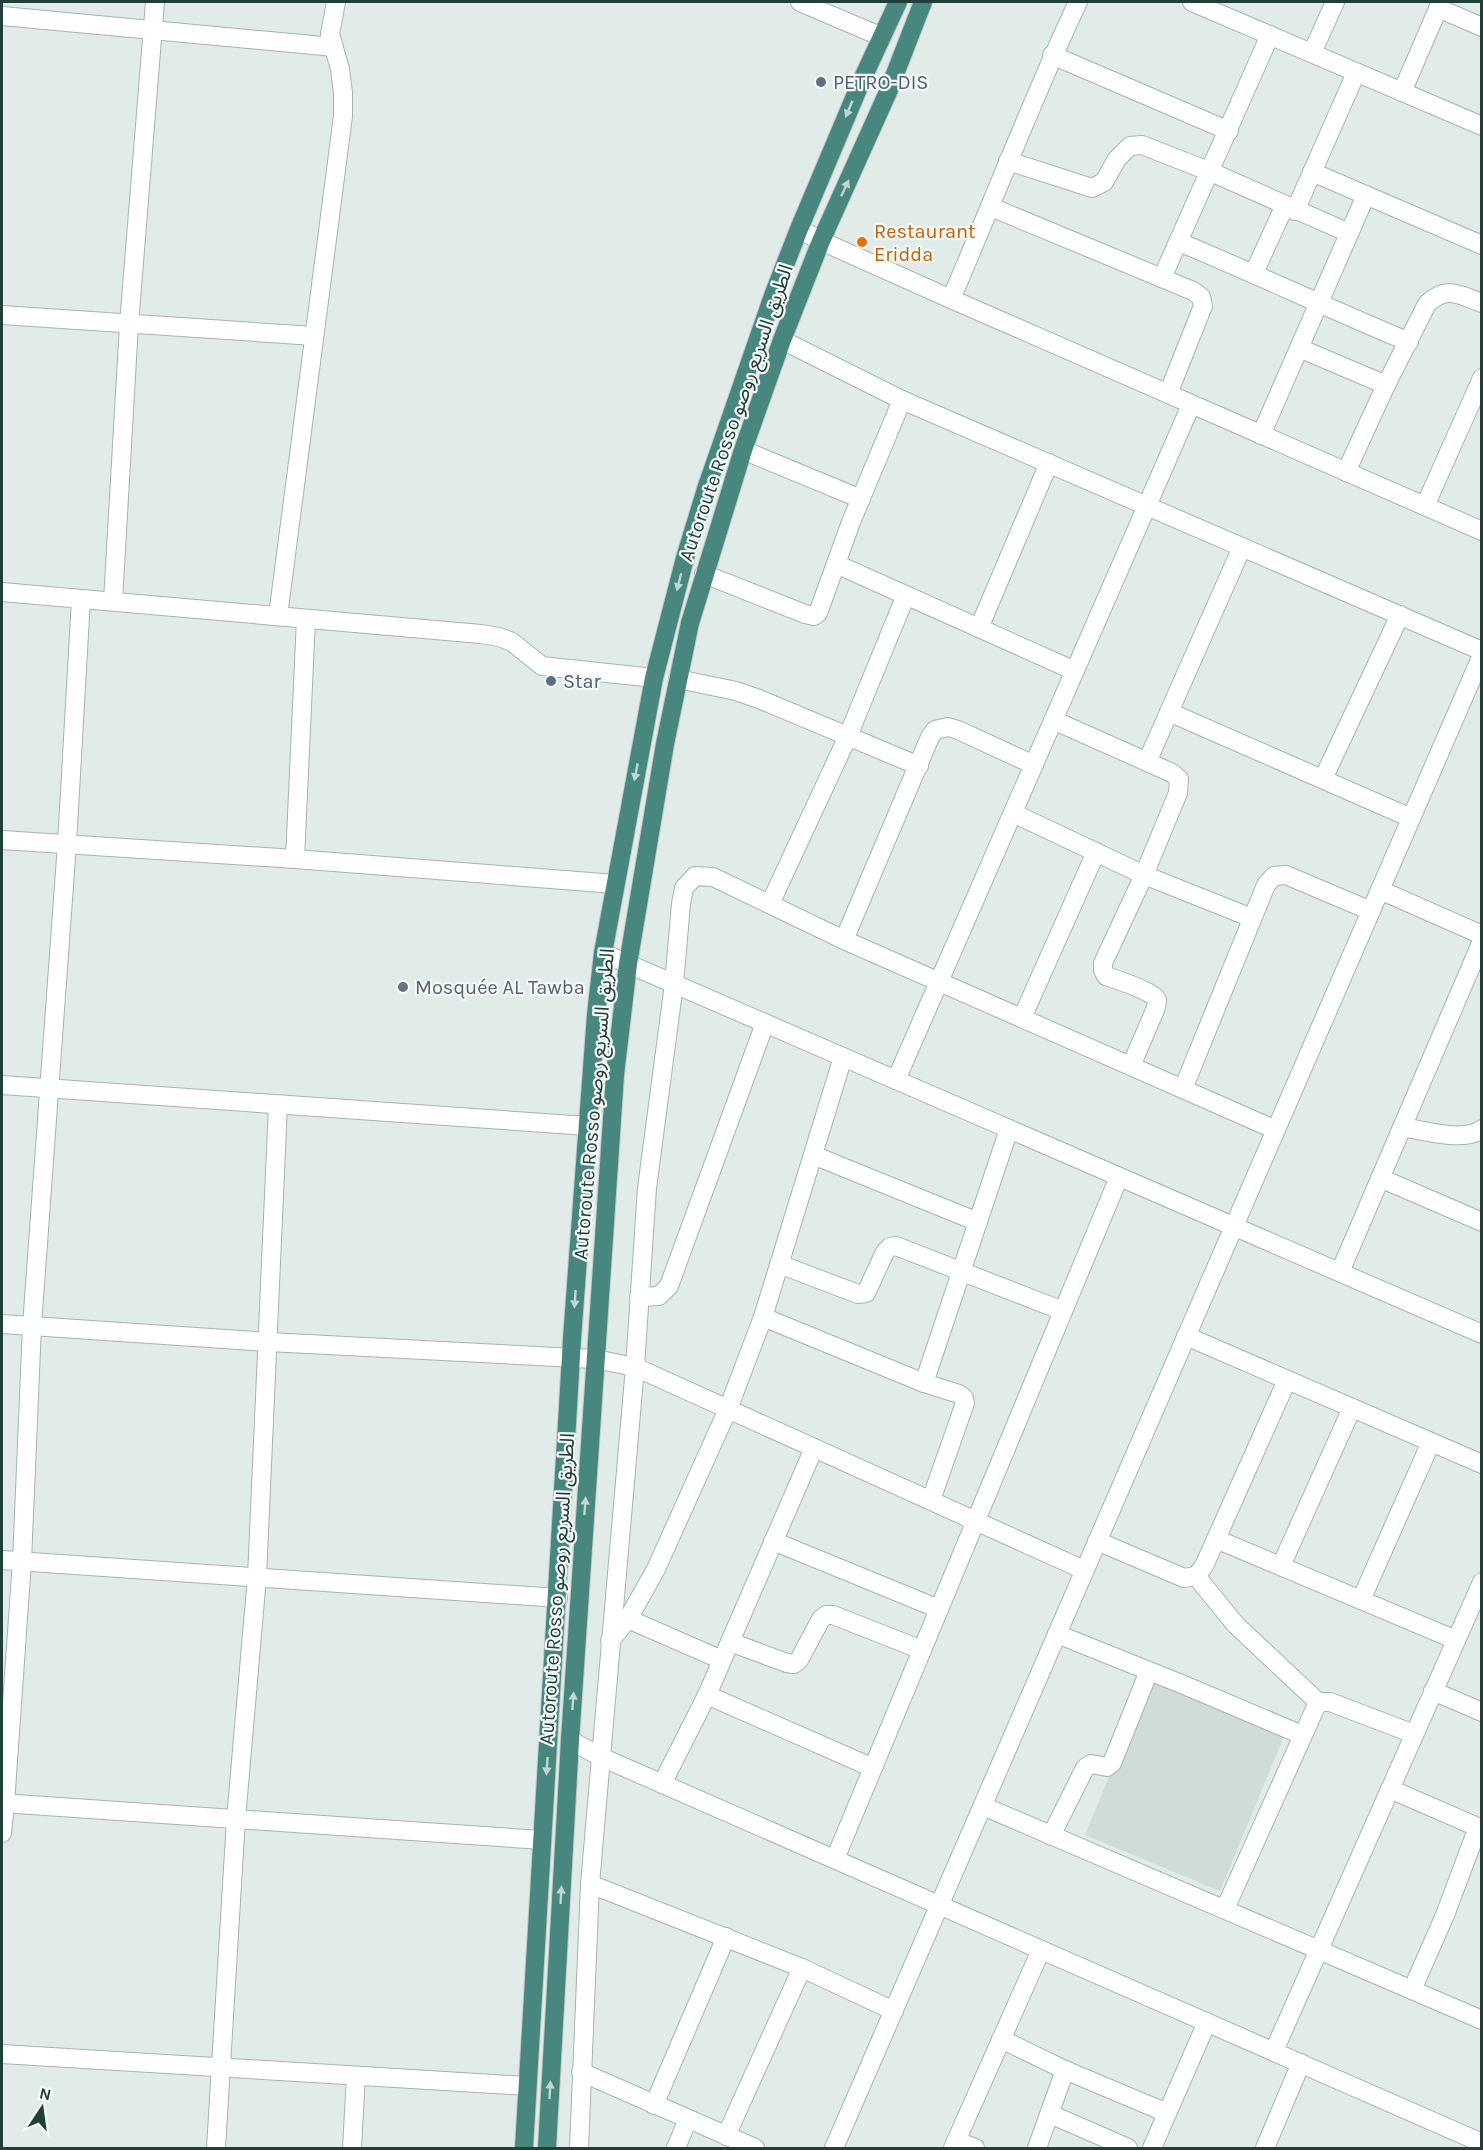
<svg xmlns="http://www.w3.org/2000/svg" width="1483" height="2150" font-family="Karla,'Noto Sans Arabic',sans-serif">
<rect width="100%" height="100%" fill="#e1ece8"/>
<polygon fill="#cfdcd7" points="1152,1673 1287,1729 1220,1891 1085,1835"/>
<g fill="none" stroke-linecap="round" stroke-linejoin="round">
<g stroke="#a4b4b0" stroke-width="20">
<g id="minor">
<polyline points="1192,2 1482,126"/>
<polyline points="1438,8 1482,27"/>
<polyline points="2,16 334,47"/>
<polyline points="1312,53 1335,2"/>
<polyline points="1052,55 1229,131"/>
<polyline points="1402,92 1441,2"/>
<polyline points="1008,161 1092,188 1104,182 1117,159 1130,146 1142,145 1211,172 1349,233"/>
<polyline points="1312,172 1482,245"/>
<polyline points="991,207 1193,291 1201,297 1203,306 1168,394"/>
<polyline points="1295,211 1356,73"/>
<polyline points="799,229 821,241 951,299 1482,531"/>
<path d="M1179,242C1256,274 1332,310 1409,342"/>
<polyline points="1254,273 1285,205"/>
<polyline points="1162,278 1270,35"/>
<path d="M951,299C994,200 1032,99 1078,2"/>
<polyline points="2,315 314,336"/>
<polyline points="782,340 902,400 1482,651"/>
<polyline points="1299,348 1386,385"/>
<polyline points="1261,435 1366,195"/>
<polyline points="743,450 861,499"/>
<path d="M1346,472L1386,385L1427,304C1447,285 1459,295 1482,303"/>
<polyline points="1425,506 1482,378"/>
<polyline points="836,564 1075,671"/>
<polyline points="704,574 805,614 814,616 818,613 851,522 902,400"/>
<polyline points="2,592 481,634 499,637 512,642 542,666 654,678"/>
<polyline points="113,601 129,324 155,2"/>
<polyline points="278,616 343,116 343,93 340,69 330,34 336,2"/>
<polyline points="979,628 1049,463"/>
<polyline points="678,679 736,691 759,699 919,766"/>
<polyline points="1169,712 1411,818"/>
<path d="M1053,720L1172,773L1179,779L1178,793L1144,875L1103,963V970L1106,976C1115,979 1155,992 1157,1000C1157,1002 1156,1007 1155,1010L1131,1066"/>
<polyline points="1147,762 1242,547"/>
<polyline points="1323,779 1400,615"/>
<polyline points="1013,813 1144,875 1252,918"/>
<polyline points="2,840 295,859 615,884"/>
<polyline points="295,859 306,619"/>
<polyline points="1380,890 1482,935"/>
<polyline points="770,904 848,736 906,595"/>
<polyline points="844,940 930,737 935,730 948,727 958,730 1034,765"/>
<polyline points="603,953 1482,1334"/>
<polyline points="1022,1018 1096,852"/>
<polyline points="896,1080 1191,405"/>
<polyline points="2,1085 588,1126"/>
<polyline points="1183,1089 1266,885 1274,876 1286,875 1371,911"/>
<path d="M1402,1127C1422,1130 1465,1143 1482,1129"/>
<polyline points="813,1155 978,1222"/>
<polyline points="1380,1178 1482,1222"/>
<polyline points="779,1264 858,1294 866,1293 885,1252 890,1247 896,1246 1063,1311"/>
<polyline points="1340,1272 1482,941"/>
<polyline points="639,1297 659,1296 669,1286 765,1023"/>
<polyline points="763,1317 924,1383 959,1394 964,1398 965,1403 931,1500"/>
<polyline points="2,1324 269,1342 595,1359 635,1367 1084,1570"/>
<polyline points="1186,1336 1482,1464"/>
<polyline points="924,1383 1009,1129"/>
<polyline points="1216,1539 1456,1640"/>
<polyline points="773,1541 939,1609"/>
<polyline points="1097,1541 1184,1578 1196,1576 1204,1566 1287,1380"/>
<polyline points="2,1560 558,1598"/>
<polyline points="1281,1566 1352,1408"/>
<polyline points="1196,1576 1236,1625 1318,1702"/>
<polyline points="1361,1600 1431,1442"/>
<polyline points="628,1619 722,1660"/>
<polyline points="1057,1634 1184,1685 1302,1735"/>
<polyline points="610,1641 628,1619 656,1569 728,1409 763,1317 843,1057"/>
<polyline points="730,1642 787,1663 794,1664 799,1660 821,1619 826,1615 833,1615 922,1650"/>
<polyline points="1433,1691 1482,1712"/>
<polyline points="707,1695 873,1768"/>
<polyline points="570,1740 601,1757 1482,2143"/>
<polyline points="662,1784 707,1695 814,1448"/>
<polyline points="1390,1789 1482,1829"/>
<polyline points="2,1803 542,1840"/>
<polyline points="983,1806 1482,2020"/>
<polyline points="2,1833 5,1804 22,1561 32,1326 67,844 81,599"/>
<polyline points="1051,1836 1085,1768 1091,1764 1107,1767 1112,1763 1149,1671"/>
<polyline points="835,1859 1119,1177"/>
<polyline points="590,1884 802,1968 894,2011"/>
<polyline points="1225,1909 1318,1702 1330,1702 1414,1734"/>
<polyline points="1412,1990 1445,1915 1478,1827"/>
<polyline points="1001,2039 1065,2070 1167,2113"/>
<polyline points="1274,2051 1482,1582"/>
<polyline points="2,2054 527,2086"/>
<polyline points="581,2072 755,2148"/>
<polyline points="654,2105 726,1937"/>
<polyline points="1050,2114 1128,2148"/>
<polyline points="726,2136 802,1968"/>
<polyline points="956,2141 975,2148"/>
<polyline points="216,2148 236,1819 257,1577 278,1105"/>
<polyline points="352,2148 356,2076"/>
<polyline points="579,2148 590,1884 635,1367 647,1188 674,984 681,904 684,888 695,876 713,877 844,940 1276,1130"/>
<polyline points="676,2148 688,2119"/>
<polyline points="834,2148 1482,655"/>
<polyline points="953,2148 1041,1950"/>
<polyline points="1037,2148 1065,2070"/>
<polyline points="1152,2148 1207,2022"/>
<polyline points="1265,2148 1301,2063"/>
</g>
</g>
<g stroke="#a4b4b0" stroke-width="20">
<polyline id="tertiary" points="800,2 882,37"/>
</g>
<g stroke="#c1c9c7" stroke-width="20">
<g id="trunk">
<polyline points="524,2148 572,1339 596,1015 603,953 654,678 685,558 706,489 774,293 799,229 861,82 898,2"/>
<polyline points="547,2148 570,1740 615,1075 628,964 665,744 690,623 743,450 782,340 821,241 888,92 923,2"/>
</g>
</g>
<use href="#minor" stroke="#fff" stroke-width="18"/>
<use href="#tertiary" stroke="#fff" stroke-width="18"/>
<use href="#trunk" stroke="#48877e" stroke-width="18"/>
</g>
<defs><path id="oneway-solid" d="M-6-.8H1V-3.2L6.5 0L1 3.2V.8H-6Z" transform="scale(1.5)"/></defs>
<g fill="#bfd7d2">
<use href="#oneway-solid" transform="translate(849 109) rotate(113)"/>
<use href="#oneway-solid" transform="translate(845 188) rotate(-65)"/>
<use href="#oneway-solid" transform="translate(679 582) rotate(104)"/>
<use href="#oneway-solid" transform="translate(636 772) rotate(101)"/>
<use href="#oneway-solid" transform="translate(575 1299) rotate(94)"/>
<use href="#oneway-solid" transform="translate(585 1506) rotate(-86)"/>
<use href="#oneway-solid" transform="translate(573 1701) rotate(-86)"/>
<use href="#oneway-solid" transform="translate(547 1766) rotate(94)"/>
<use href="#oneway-solid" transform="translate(561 1895) rotate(-87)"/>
<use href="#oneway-solid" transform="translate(550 2090) rotate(-87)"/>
</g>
<g fill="#5c6f8a" stroke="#f2f9f6" stroke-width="2">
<circle cx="821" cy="82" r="6"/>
<circle cx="551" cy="681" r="6"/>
</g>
<circle fill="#e8710a" stroke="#f2f9f6" stroke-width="2" cx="862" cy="242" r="6"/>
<circle fill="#6b7280" stroke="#f2f9f6" stroke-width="2" cx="403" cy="987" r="6"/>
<g text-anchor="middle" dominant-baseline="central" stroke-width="4.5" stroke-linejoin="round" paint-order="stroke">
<g font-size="20" fill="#4e5e75" stroke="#f2f9f6" text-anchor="start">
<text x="833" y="82">PETRO-DIS</text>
<text x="563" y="681">Star</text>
</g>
<g font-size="20" fill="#c56008" stroke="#f2f9f6" text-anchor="start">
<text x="874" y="231">Restaurant<tspan x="874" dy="23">Eridda</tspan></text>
</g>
<g font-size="20" fill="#213e38" stroke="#f2f9f6">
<text transform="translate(736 413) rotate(-71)">Autoroute Rosso الطريق السريع روصو</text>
<text transform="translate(594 1104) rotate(-85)">Autoroute Rosso الطريق السريع روصو</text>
<text transform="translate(557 1589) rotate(-86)">Autoroute Rosso الطريق السريع روصو</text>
</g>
<g font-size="20" fill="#5b616d" stroke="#f2f9f6" text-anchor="start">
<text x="415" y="987">Mosquée AL Tawba</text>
</g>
</g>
<rect width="1483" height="2150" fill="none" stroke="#213e38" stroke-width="6"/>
<g transform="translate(42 2108) rotate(13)" stroke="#f2f9f6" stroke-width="4.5" paint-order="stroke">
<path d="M0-4.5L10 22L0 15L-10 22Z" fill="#213e38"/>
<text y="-9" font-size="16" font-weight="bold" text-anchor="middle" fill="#213e38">N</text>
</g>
</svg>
